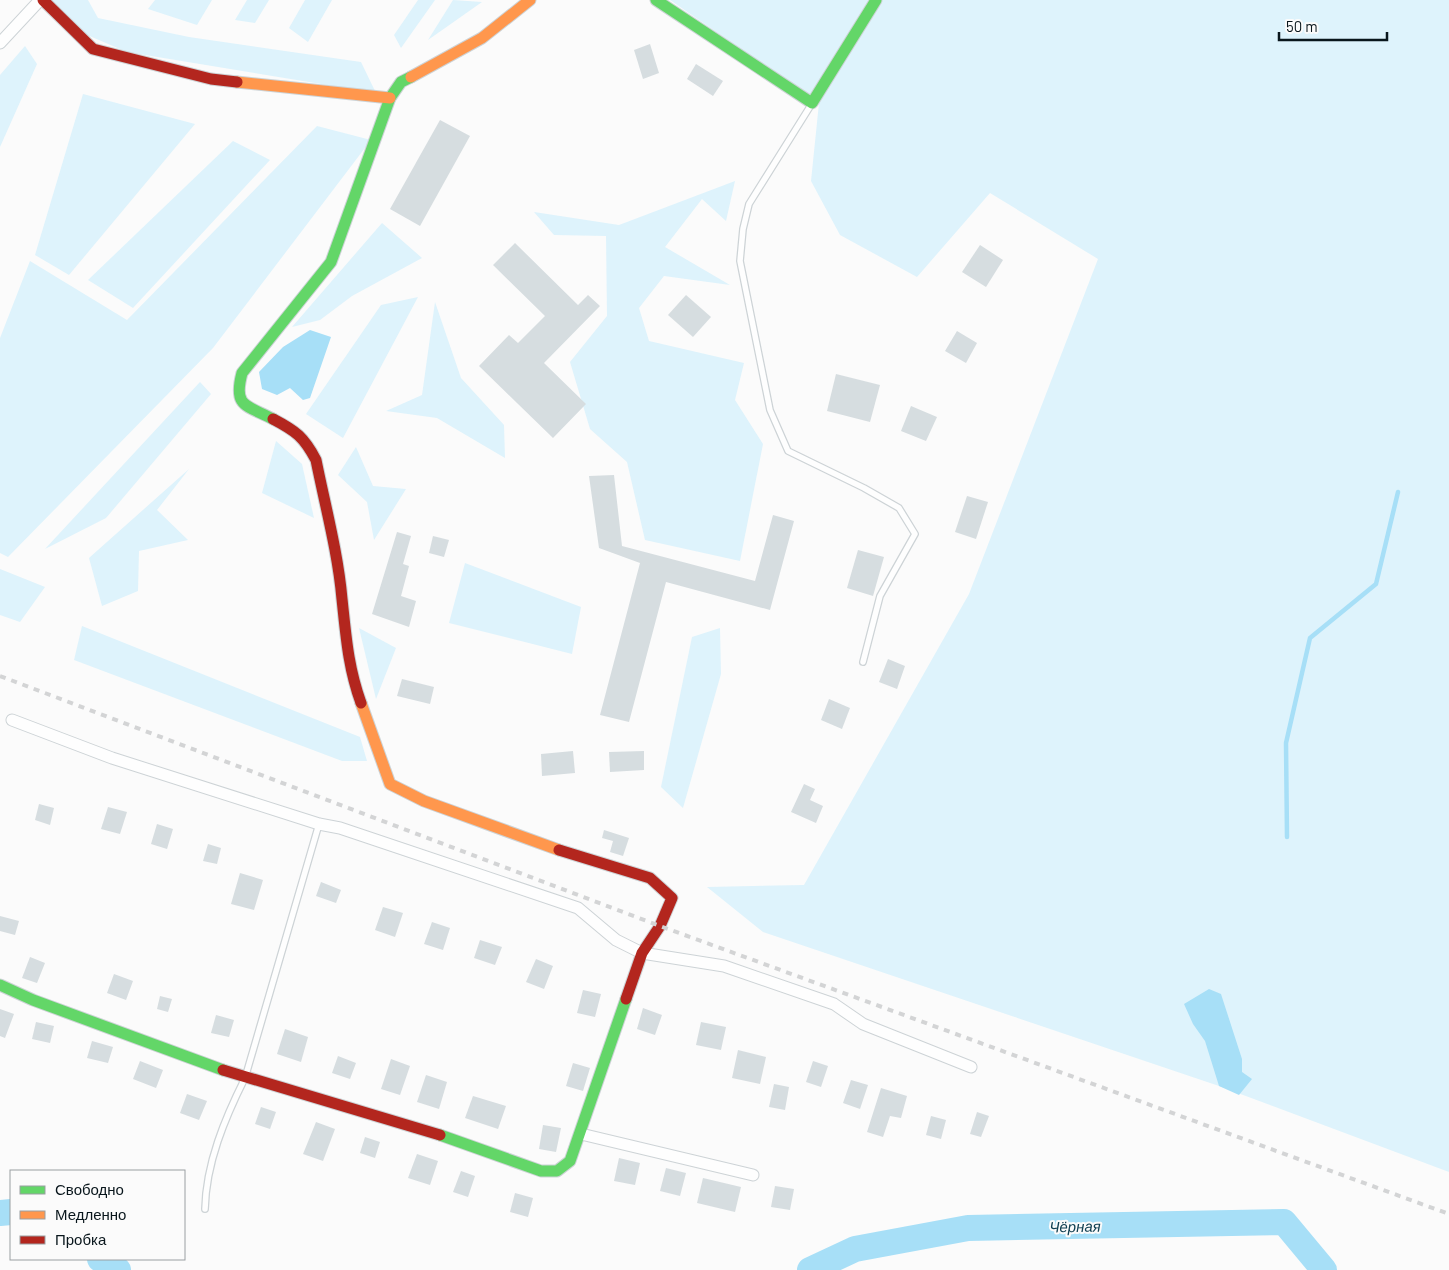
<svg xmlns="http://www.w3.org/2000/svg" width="1449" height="1270" font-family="Barlow,sans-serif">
<rect width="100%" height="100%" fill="#fbfbfb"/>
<g fill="#def3fc">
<polygon points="47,0 88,0 98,18 189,37 361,62 376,93 127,52 66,26"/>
<polygon points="155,0 212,0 197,25 148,9"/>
<polygon points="247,0 269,0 255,23 235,20"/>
<polygon points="305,0 332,0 308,42 289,28"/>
<polygon points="418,0 435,0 401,48 394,35"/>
<polygon points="453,0 482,2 428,40"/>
<polygon points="670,0 1449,0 1449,1172 1219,1086 763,932 707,887 804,885 969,594 1098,259 990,193 917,277 840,235 811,181 819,103"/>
<polygon points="25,46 37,64 0,147 0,75"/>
<polygon points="83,94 195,124 69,275 35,255"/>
<polygon points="317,126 371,140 213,348 8,557 0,553 0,338 30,261 127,320"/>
<polygon points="233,141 270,160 133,308 88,280"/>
<polygon points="735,181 726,221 702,199 665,247 730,285 664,276 639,308 649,341 744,363 735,400 763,444 740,561 645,540 627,462 590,429 570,362 607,316 606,236 554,235 534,212 619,225"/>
<polygon points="382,223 422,258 352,296 320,320 292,327"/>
<polygon points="418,297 343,438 306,414 381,305"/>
<polygon points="435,302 461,378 504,425 505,458 437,418 386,411 422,395"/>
<polygon points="200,382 211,394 106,518 45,549"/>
<polygon points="276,441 302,464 314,518 262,493"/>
<polygon points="356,447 373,486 406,489 374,540 367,502 338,475"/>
<polygon points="189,469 157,510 188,540 139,551 138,591 102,606 89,558"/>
<polygon points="465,563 581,607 572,654 449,623"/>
<polygon points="0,569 45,587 20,622 0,615"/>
<polygon points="82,626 360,737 367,761 342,761 74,660"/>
<polygon points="359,628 396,648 376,699"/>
<polygon points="720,628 721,674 683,808 661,787 692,637"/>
</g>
<g fill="#a7dff7">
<polygon points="310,330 331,337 310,398 303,400 290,388 277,395 262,389 259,372 283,347"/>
<polygon points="1209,989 1221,994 1242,1059 1242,1072 1252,1079 1239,1095 1219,1086 1205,1041 1193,1024 1184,1004"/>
</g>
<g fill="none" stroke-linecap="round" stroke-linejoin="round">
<polyline stroke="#a7dff7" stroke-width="4.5" points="1287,837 1286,743 1310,638 1376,584 1398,492"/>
<g stroke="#a7dff7" stroke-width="26">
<polyline points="0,1213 11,1212"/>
<polyline points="100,1259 118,1270"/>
<polyline points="810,1270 855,1249 968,1228 1284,1222 1324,1270"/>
</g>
</g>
<g fill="#d6dde0">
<polygon points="650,44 659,73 643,79 634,50"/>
<polygon points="696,64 723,81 713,96 687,79"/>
<polygon points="440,120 470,136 420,226 390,209"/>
<polygon points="515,243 578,305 588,295 600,306 544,363 586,404 553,438 479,366 509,335 518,343 545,316 493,265"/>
<polygon points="980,245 1003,260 986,287 962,272"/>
<polygon points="686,295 711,317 693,337 668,315"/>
<polygon points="957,331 977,343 966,363 945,351"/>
<polygon points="836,374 880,385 870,422 827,411"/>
<polygon points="911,406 937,417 926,441 901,431"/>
<polygon points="614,475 622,546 755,581 773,515 794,521 770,610 666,582 629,722 600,715 640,563 599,548 589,476"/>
<polygon points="967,496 988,502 976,539 955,532"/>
<polygon points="397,532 411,536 403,564 409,566 401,596 416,601 409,627 372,614"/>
<polygon points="433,536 449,540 444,557 429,553"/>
<polygon points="858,550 884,557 873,596 847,588"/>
<polygon points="888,659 905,666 897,689 879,682"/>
<polygon points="402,679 434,687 430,704 397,696"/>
<polygon points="829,699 850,708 842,729 821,720"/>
<polygon points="573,751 575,773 542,776 541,754"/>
<polygon points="644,751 644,770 610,772 609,752"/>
<polygon points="804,784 815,789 810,800 823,806 816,823 791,812"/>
<polygon points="39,804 54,808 50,825 35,820"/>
<polygon points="108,807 127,812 120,834 101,829"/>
<polygon points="157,824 173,829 167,849 151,844"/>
<polygon points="604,830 629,838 623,856 610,852 613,841 602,838"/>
<polygon points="208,844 221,848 217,864 203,861"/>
<polygon points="240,873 263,880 254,910 231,904"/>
<polygon points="321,882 341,890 336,903 316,896"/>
<polygon points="383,907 403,913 395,937 375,930"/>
<polygon points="0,916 19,921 15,935 0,931"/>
<polygon points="432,922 450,928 443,950 424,944"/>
<polygon points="480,940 502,947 495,965 474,958"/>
<polygon points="30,957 45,963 37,983 22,978"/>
<polygon points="536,959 553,966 544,989 526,982"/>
<polygon points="114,974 133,981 126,1000 107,993"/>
<polygon points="583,990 601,994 595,1017 577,1013"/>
<polygon points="160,996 172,999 168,1012 157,1009"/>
<polygon points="643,1008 662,1015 655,1035 637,1029"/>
<polygon points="0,1009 14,1014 5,1038 0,1036"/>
<polygon points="216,1015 234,1020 229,1037 211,1033"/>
<polygon points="36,1022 54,1026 50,1043 32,1039"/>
<polygon points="701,1022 726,1027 721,1050 696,1045"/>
<polygon points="285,1029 308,1037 301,1062 277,1054"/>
<polygon points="92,1041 113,1047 108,1063 87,1058"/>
<polygon points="738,1050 766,1057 760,1084 732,1078"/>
<polygon points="338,1056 356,1063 350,1079 332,1073"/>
<polygon points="391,1059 410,1066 400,1095 381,1089"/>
<polygon points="140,1061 163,1070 156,1088 133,1079"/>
<polygon points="813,1061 828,1066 821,1087 806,1082"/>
<polygon points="573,1063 590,1068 583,1091 566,1086"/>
<polygon points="426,1075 447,1082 439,1109 417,1102"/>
<polygon points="851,1080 868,1085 860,1109 843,1103"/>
<polygon points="774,1084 789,1087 785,1110 769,1107"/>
<polygon points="881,1088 907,1096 901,1118 890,1116 883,1137 867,1132"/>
<polygon points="187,1094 207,1101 199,1120 180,1113"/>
<polygon points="473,1096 506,1106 498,1129 465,1118"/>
<polygon points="261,1107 276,1112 270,1129 255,1124"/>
<polygon points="977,1112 989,1116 981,1137 970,1134"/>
<polygon points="931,1116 946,1120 941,1139 926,1135"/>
<polygon points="316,1122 335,1129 323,1161 303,1154"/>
<polygon points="543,1125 561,1128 556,1152 539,1149"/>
<polygon points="365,1137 380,1142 375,1158 360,1153"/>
<polygon points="417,1154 438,1161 430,1185 408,1178"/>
<polygon points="619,1158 640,1163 635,1185 614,1181"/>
<polygon points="666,1168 686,1173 680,1196 660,1191"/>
<polygon points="461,1171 475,1176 468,1197 453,1192"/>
<polygon points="703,1178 741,1187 735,1212 697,1203"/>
<polygon points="775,1186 794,1189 790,1210 771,1207"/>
<polygon points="515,1193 533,1198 528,1217 510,1212"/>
</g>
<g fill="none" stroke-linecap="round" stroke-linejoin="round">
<g stroke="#cdd3d6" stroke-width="8">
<g id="lane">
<polyline points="811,105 749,204 743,229 740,261 770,410 788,451 864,488 899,508 915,534 880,596 863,662"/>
<path d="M205,1209C206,1163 225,1118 245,1078L319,824"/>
</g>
</g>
<g stroke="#cdd3d6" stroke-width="13">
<g id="street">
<polyline points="0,43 40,0"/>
<polyline points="12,720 112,758 319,824 340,828 578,908 616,940 642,953 724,966 834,1004 863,1024 971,1067"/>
<polyline points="581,1134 753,1175"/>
</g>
</g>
<g stroke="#cdd3d6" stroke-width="13">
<g id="fast">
<polyline points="656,0 812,103 876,0"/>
<path d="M273,419C246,405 233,407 242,373L331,262L390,98L401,82L411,77"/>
<polyline points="0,985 33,1000 223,1070"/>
<polyline points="440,1135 541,1171 557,1171 570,1161 626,999"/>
</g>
</g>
<g stroke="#cdd3d6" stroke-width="13">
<g id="slow">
<polyline points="411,77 482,38 530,0"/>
<polyline points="237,82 390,98"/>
<polyline points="361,703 390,784 424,801 559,850"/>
</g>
</g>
<g stroke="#cdd3d6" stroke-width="13">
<g id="jam">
<polyline points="43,0 93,49 211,79 237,82"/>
<path d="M273,419C296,431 304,437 316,460C325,505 338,553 342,599C346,636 348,667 361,703"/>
<polyline points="559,850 650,878 672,898 660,926 642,953 626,999"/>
<polyline points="223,1070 440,1135"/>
</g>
</g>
<use href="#lane" stroke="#fefefe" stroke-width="5.5"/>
<use href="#street" stroke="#fefefe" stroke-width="11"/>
<use href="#fast" stroke="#63d668" stroke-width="11"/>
<use href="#slow" stroke="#ff974d" stroke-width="11"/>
<use href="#jam" stroke="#b3261e" stroke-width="11"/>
<polyline stroke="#d3d4d5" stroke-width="4" stroke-dasharray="6 6" stroke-linecap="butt" points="0,676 660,926 1449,1214"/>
</g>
<g text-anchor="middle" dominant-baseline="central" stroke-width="4" stroke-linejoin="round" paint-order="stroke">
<g font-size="15" font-style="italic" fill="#114052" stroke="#fbfbfb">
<text transform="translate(1075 1226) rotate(-1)">Чёрная</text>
</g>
</g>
<rect x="10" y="1170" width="175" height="90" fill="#fbfbfb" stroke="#9a9fa2"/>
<rect x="20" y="1186" width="25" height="8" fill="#63d668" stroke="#9a9fa2"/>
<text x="55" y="1195" font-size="15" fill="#09161c">Свободно</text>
<rect x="20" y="1211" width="25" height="8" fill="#ff974d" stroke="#9a9fa2"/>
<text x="55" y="1220" font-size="15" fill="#09161c">Медленно</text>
<rect x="20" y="1236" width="25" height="8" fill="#b3261e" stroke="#9a9fa2"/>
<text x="55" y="1245" font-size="15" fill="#09161c">Пробка</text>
<path d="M1279 32v8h108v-8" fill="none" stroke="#09161c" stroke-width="2.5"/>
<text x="1286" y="32" font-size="15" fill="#09161c" stroke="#fbfbfb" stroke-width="4" paint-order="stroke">50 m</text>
</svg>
